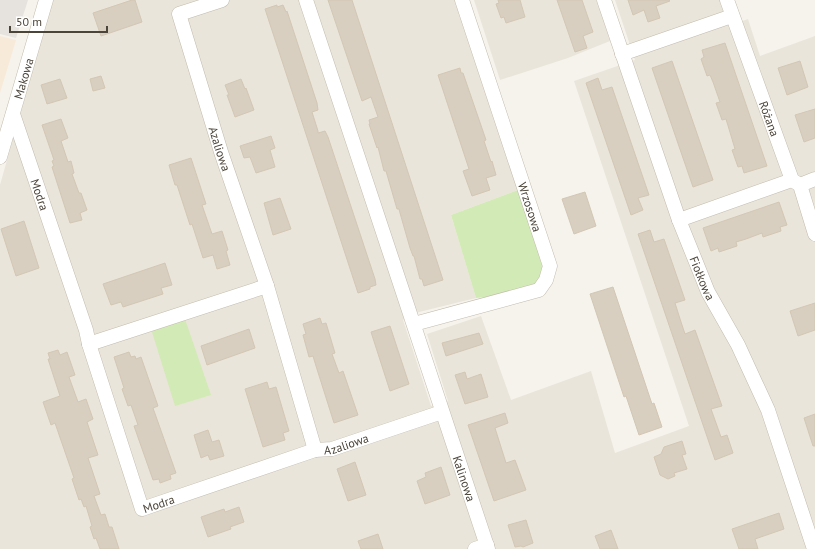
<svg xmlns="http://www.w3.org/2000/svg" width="815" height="549" font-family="'PT Sans',sans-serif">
<rect width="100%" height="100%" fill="#f6f3ec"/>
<g fill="#eae5da">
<polygon points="52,0 455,0 518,190 451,215 476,298 415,313 403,320 431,406 448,401 427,334 481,316 511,400 591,371 615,453 689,426 574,81 635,60 615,0 720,0 729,26 748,19 760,56 815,36 815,549 0,549 0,185"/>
<polygon points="474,0 596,0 610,41 568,58 500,80"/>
</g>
<polygon fill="#f7ead8" points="0,36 16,40 0,93"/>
<polygon fill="#e6e2dd" points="0,0 28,0 16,38 0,34"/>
<g fill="#d2eab5">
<polygon points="518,190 541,257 543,273 537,286 513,294 476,298 451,215"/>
<polygon points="185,319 211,395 175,406 152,332 153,329"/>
</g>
<g fill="#d8cfc1" stroke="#d3c7b4">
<polygon points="132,0 135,0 142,22 101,36 93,13"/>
<polygon points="328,0 352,0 443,280 424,286 422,279 420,279 414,256 413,256 410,248 400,213 399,209 397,209 386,171 384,171 378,147 377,148 369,124 370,124 369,120 378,117 371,97 362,101"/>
<polygon points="498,0 520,0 525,17 506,23 504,17 501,18 496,4 499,3"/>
<polygon points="557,0 582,0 593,32 583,36 587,48 575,52"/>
<polygon points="628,0 669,0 670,1 656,6 660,18 648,22 644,10 633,15"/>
<polygon points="277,5 277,7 283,5 286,12 287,11 317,103 318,110 312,112 318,131 318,133 325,131 328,137 375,279 376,285 370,287 370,289 358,293 265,9"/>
<polygon points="725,43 767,166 744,173 742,166 738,167 732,150 735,149 726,119 722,120 716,103 720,102 713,82 710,75 707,76 701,59 704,57 702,50"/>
<polygon points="672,61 713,180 693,187 652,68"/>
<polygon points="800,61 808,87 787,95 778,68"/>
<polygon points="460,68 461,73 463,73 486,140 484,141 491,162 492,161 496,175 486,178 490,190 472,196 463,171 469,169 438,75"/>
<polygon points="101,76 105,88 93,91 90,79"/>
<polygon points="598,78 602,90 612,87 649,195 638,198 643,210 631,215 586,83"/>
<polygon points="60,79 67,98 47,104 41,85"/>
<polygon points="241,79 245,89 246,88 254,110 235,117 227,95 229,95 225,85"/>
<polygon points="815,109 815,138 804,142 795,115"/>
<polygon points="61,119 68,138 61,141 68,162 71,161 74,173 72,174 79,193 81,193 87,210 80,213 82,220 70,223 52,167 54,166 52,161 54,160 42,125"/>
<polygon points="271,136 275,148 270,150 275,167 256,173 250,157 244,158 240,146"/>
<polygon points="191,158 206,204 202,205 212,234 222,231 228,250 226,251 230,265 217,269 213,255 203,258 192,224 190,225 177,185 175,185 169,165"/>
<polygon points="585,192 596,226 574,234 562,199"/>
<polygon points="280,198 291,229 273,235 264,203"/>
<polygon points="779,202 787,225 780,227 781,231 763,237 762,233 746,239 736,242 737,246 719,252 718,248 711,251 703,228"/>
<polygon points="24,221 39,268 16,276 1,229"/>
<polygon points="650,230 654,242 664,239 685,300 675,303 681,322 685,334 695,330 722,406 711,409 721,437 727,435 733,453 715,460 638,234"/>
<polygon points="165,263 172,285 161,288 163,294 123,307 121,302 111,305 103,284"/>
<polygon points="613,287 652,404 654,403 662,427 639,435 626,396 624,397 590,294"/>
<polygon points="815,303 815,330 798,336 790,311"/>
<polygon points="320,318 322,324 326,323 335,353 332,354 339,373 343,371 358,415 334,423 316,366 313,356 309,357 303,335 306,334 303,324"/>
<polygon points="390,326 409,384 390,391 371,332"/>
<polygon points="249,329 255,348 207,365 201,346"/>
<polygon points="479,333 483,344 446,356 442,343"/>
<polygon points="58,350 60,355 67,352 75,375 69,377 78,402 86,399 93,419 87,422 98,455 88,458 100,494 94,496 101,515 105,514 109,527 112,527 119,549 100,549 96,538 94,539 90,527 92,526 86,506 84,507 81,499 79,500 72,479 74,478 55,423 51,425 43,402 60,396 48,359 50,359 48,353"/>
<polygon points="129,352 131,357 135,356 136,359 141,357 158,406 153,408 176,473 170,475 171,479 160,483 159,479 153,480 134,426 138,425 131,405 128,406 122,389 124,388 114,357"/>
<polygon points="465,372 467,379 481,374 488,397 465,404 455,375"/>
<polygon points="267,382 269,389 276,387 289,431 283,433 285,440 263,447 245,389"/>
<polygon points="505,413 508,423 495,428 506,463 515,460 526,490 494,501 468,425"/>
<polygon points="815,414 815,446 813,446 804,418"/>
<polygon points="208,430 212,442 219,440 224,456 210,460 208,455 201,458 194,435"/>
<polygon points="682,441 686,454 682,455 687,469 674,473 675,476 668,479 660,475 654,457 661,454 664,447"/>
<polygon points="355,462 366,495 348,501 337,469"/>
<polygon points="441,467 450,495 425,504 417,481 426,477 425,473"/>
<polygon points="239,507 244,522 230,527 231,529 208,537 201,517 224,509 225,512"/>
<polygon points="779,513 784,529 755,539 758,549 739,549 732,529"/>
<polygon points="526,520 533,543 523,547 521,546 515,547 508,525"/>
<polygon points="611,530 618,549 600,549 595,536"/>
<polygon points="378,534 383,549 361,549 358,541"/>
</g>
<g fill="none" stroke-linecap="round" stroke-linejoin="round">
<g stroke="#c2bbae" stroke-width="15">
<g id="minor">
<path id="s1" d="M222,0L179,14L221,152L267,286L315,450L332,449L442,412"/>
<path id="s2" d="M306,0L488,549"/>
<path id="s3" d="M604,0L679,220L708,292L738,345L768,410L814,549"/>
<path id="s4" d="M727,0L792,180L800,185L815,234"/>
<polyline points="622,54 732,16"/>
<path id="s5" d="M13,114L86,330L89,344L142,509L315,450"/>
<path id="s6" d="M0,157L46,0"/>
<polyline points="800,185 815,179"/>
<polyline points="679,220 792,180"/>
<polyline points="414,324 539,290 546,280 550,266 462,0"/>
<polyline points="89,344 267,286"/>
<polyline points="475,549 487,545"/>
</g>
</g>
<use href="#minor" stroke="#fff" stroke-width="14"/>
</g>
<g text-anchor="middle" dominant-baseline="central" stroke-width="3" stroke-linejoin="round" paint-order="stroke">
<g font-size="12" fill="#4b4439" stroke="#fff">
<text stroke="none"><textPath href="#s6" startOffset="82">Makowa</textPath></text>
<text stroke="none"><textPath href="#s4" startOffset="126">Różana</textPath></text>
<text stroke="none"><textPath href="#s1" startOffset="186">Azaliowa</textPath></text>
<text stroke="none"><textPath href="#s5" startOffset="85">Modra</textPath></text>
<text transform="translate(530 207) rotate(72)">Wrzosowa</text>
<text stroke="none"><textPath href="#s3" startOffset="295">Fiołkowa</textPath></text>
<text stroke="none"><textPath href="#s1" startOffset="534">Azaliowa</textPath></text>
<text stroke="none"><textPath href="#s2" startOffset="504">Kalinowa</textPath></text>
<text stroke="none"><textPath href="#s5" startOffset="433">Modra</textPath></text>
</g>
</g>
<path d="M10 26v6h97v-6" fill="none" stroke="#4b4439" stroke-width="2"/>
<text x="16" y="26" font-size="12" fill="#4b4439" stroke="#ffffff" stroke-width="3" paint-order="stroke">50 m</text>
</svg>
